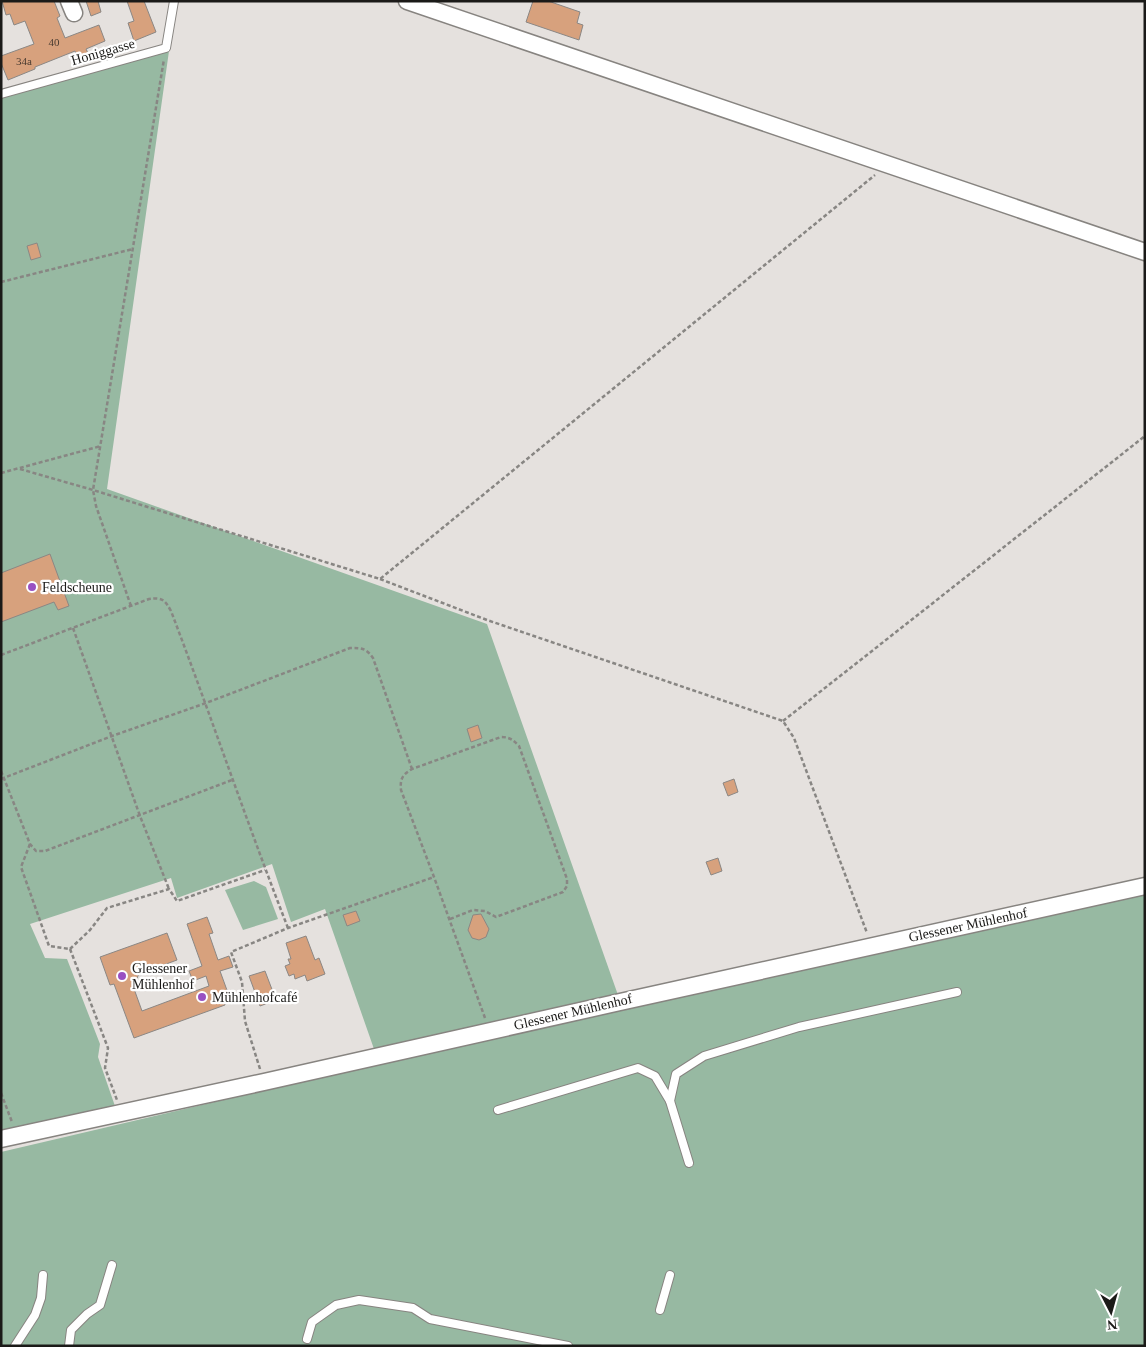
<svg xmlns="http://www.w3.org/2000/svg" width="1146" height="1347" font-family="'Times New Roman',serif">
<rect width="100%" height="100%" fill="#e5e1de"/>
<g fill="#97b9a2">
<polygon points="169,51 107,489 487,624 618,995 374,1049 325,909 291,922 272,864 177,898 171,878 30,924 45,958 67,959 100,1044 98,1057 116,1109 1,1134 1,98"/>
<polygon points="254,881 266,887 278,919 243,930 225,890"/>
<polygon points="1145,890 1145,1346 1,1346 1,1152 621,1007"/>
</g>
<g fill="#d7a17d" stroke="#8b8784">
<polygon points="2,1 54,1 60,16 57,18 65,38 99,25 105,41 86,49 89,55 78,60 75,51 35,67 35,69 8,80 1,63 1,56 34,44 25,21 14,25 10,14 6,15"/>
<polygon points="86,1 98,1 101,12 91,16"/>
<polygon points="127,1 144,1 156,32 134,41 128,23 134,21"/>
<polygon points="533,1 548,1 580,12 577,23 583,25 579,40 526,22"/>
<polygon points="37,243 41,257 31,260 27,246"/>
<polygon points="50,554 69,606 58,610 54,602 1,622 1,573"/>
<polygon points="478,725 482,738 471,742 467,729"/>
<polygon points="734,779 738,792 728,796 723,783"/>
<polygon points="718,858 722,871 711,875 706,862"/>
<polygon points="356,911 360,921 347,926 343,915"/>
<polygon points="481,914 489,929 486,937 479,940 472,938 468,930 473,915"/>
<polygon points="207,917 213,933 209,934 218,960 229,956 233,967 220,971 228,993 222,995 225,1005 134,1038 114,984 110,985 100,957 167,933 177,960 139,974 133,986 142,1011 209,986 206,976 193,981 189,971 202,966 187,924"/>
<polygon points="306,936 315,960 319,958 325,974 307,981 305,975 295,979 294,974 289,976 285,966 290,964 288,959 291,959 286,943"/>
<polygon points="265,971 276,1000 260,1006 249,976"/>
</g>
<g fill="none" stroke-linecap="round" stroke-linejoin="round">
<g stroke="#878480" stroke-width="10">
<g id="lane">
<polyline points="1,94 166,48 174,1"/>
<polyline points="498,1110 638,1068 655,1076 670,1101"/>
<polyline points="689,1163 670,1101 676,1074 704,1056 799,1027 957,992"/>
<polyline points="660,1310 670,1275"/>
<polyline points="307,1339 312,1322 336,1305 359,1300 413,1308 430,1319 568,1346"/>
<polyline points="15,1346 35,1315 41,1298 43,1275"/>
<polyline points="69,1346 71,1330 87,1314 100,1305 112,1265"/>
</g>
</g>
<g stroke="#878480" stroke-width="19">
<g id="street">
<polyline points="69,1 74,13"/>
<polyline points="407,1 1145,252"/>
<polyline points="1,1139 264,1082 620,1002 1145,886"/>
</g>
</g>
<g stroke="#888683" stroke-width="2.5" stroke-dasharray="4 2.5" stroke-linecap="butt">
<polyline points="1,282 133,249"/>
<polyline points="20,469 93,490 380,579 875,175"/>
<polyline points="1,473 101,446"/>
<polyline points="380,579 487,620 783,721 794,738 867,933"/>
<polyline points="131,606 96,506 93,490 164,59"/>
<polyline points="73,628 140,816 169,889"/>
<path d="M1,655L149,599C162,597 165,600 171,611C211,716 247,823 288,928"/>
<polyline points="783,721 1145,436"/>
<polyline points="1,771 30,844 36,851 45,851 232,780"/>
<path d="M1,779L112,736L206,703L350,648C362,648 366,648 373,658L412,769"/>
<polyline points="30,844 21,867 49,946 70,949"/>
<path d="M450,919L473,910L485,911L496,917L563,892L567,886V879L519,746C513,740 510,737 501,737L412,769C402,775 400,779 401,790L434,877L485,1018"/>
<polyline points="70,949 90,930 107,908 169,889 177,901 265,870"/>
<polyline points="70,949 108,1048 105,1068 117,1100"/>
<polyline points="260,1069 245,1021 242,982 231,952 288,928 434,877"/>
<polyline points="1,1093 12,1122"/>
</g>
<use href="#lane" stroke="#fff" stroke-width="8"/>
<use href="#street" stroke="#fff" stroke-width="16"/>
</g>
<g fill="#9950c2" stroke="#fff" stroke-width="2">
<circle cx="32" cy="587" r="5"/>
<circle cx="122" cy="976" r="5"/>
<circle cx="202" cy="997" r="5"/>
</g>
<g text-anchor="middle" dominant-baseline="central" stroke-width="4.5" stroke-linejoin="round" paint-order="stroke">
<g font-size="11" fill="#4a3c31">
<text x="54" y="42">40</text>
<text x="24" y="61">34a</text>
</g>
<g font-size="14" fill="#1b1a18" stroke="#fff">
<text transform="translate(103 52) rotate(-16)">Honiggasse</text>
<text transform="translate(968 925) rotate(-12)">Glessener Mühlenhof</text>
<text transform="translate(573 1012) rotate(-13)">Glessener Mühlenhof</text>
</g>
<g font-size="14" fill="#1b1a18" stroke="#fff" text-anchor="start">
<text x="42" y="587">Feldscheune</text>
<text x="132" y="968">Glessener<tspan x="132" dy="16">Mühlenhof</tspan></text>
<text x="212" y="997">Mühlenhofcafé</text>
</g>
</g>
<rect width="1146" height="1347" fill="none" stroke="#1b1a18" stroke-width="5"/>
<g transform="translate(1111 1312) rotate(174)" stroke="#ffffff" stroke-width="4" paint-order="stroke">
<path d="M0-4L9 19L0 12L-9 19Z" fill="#1b1a18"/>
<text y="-8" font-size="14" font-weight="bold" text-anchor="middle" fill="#1b1a18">N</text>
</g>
</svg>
